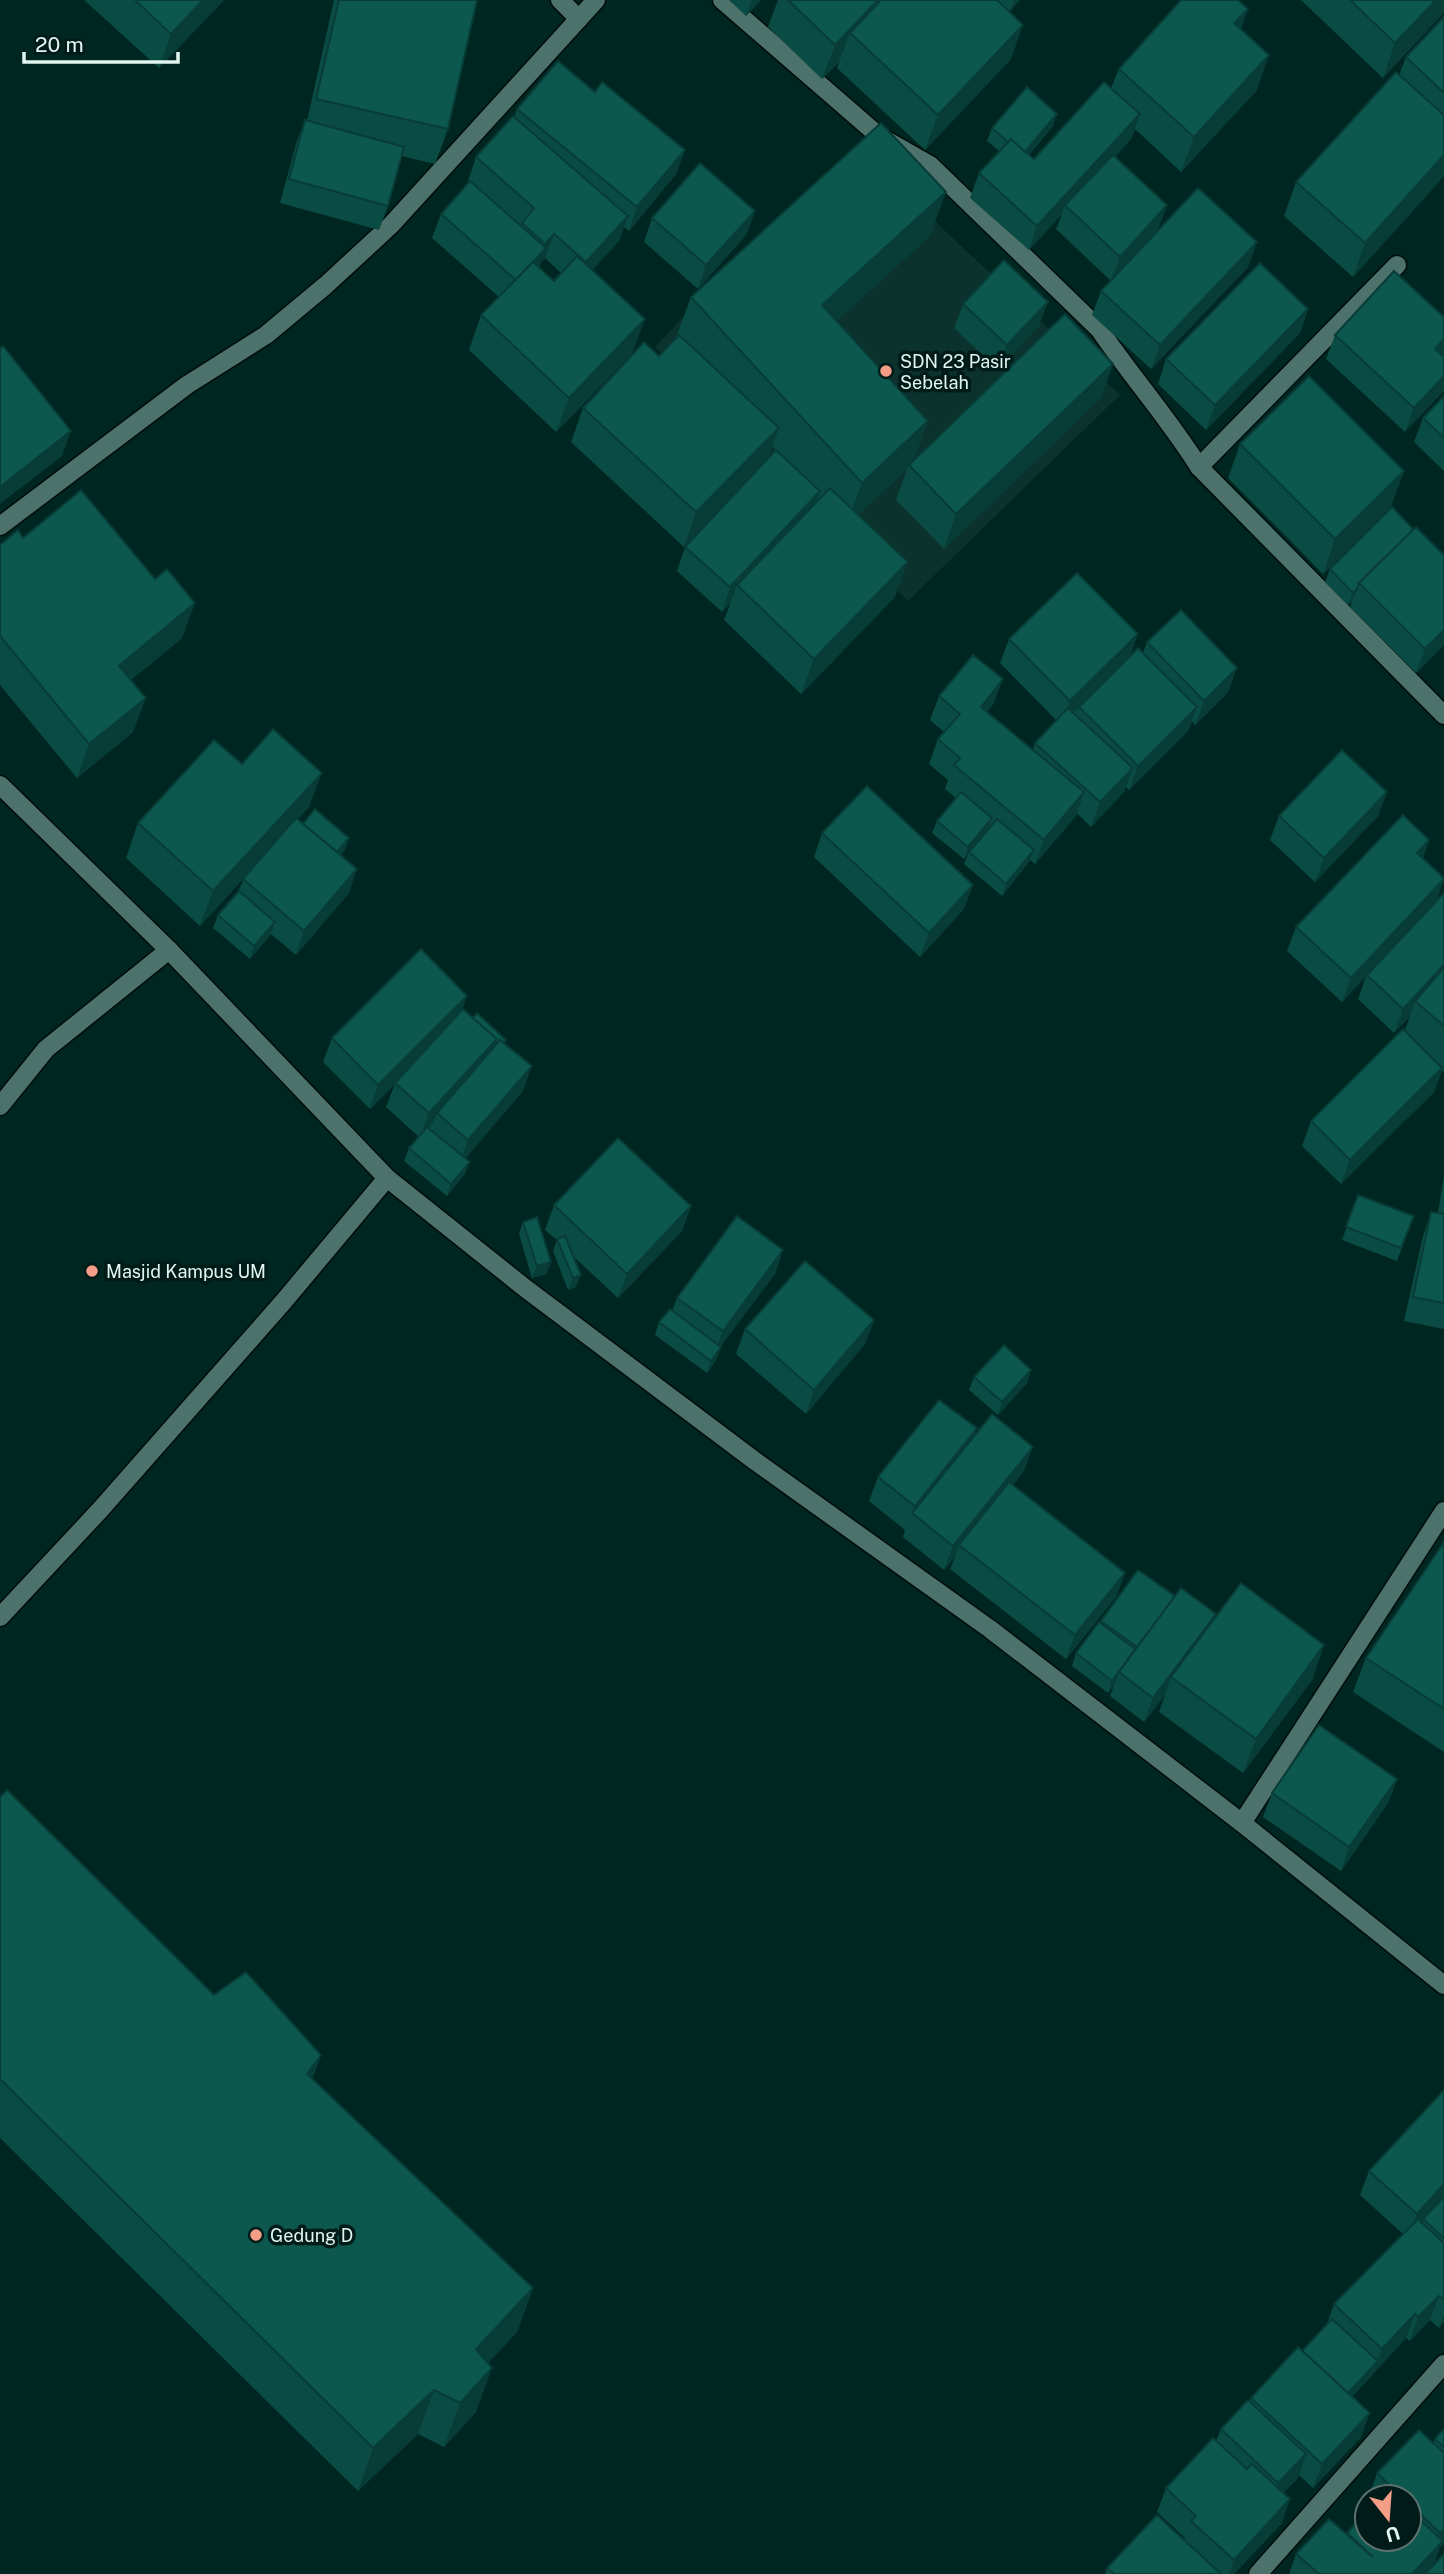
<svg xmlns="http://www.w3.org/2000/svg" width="1444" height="2574" font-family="'Public Sans',sans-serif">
<rect width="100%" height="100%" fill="#002621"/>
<polygon fill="#0c322d" points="859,150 1120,395 908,601 655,347 744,252"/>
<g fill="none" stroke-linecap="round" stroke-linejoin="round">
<g stroke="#000e0b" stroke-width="21">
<g id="lane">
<polyline points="0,1106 46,1049 169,950"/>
<polyline points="0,1617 100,1510 284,1301 387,1178"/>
</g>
</g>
<g stroke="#000e0b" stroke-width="21">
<g id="street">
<polyline points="560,0 579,19"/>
<path d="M722,0L879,136L930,165L1099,329C1131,376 1169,419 1199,467L1444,715"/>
<polyline points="1199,467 1397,265"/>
<polyline points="0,526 187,385 266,335 326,285 391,225 596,0"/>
<polyline points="0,785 169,950 387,1178 525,1288 755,1461 990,1629 1242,1823 1444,1985"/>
<polyline points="1242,1823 1444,1511"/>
<polyline points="1258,2574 1444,2364"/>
</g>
</g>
<use href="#lane" stroke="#4d726b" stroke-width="18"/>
<use href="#street" stroke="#4d726b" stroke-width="18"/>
</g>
<g fill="#0a4b43" fill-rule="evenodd">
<polygon points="84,0 224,0 159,68"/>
<polygon points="334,0 477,0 448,129 435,164 402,156 388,206 379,230 280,203 296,144 305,120 307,121"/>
<polygon points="729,0 761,0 746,16"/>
<polygon points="778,0 881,0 1011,59 925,150 837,68 839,62 822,79 768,27"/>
<polygon points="997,0 1020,0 1010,11"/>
<polygon points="1301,0 1444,0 1383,78"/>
<polygon points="1444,17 1444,176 1353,277 1284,216 1296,182 1399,75 1406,57"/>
<polygon points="1241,29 1257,90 1181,172 1135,129 1131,139 1115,157 1167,205 1158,229 1114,277 1257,242 1248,267 1151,369 1092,315 1101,291 1111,281 1056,229 1062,214 1029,250 970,198 979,173 999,151 987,141 992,128 1053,126 1029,155 1034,159 1111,88 1119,69"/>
<path d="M595,92L685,150L676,174L629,231L624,227L619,241L592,270L632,354L556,432L469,350L481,315L499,297L432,238L441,214L469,182L468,181L476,157L514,117L517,109ZM545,258L561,273L554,281L539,267L541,262Z"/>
<polygon points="755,211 746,235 698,289 644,242 652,218"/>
<path d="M930,236L836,321L914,460L1113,364L1101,398L944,549L896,500L907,469L858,515L895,597L801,694L724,620L731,602L722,612L677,571L685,547L711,520L684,547L571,442L583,408L659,356L675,340L691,297ZM772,446L776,450L768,459Z"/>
<polygon points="963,304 1039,326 998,370 954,328"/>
<polygon points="1308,309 1300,333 1206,430 1158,384 1166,359"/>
<polygon points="1335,335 1442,356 1405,432 1326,359"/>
<polygon points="1444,396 1444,471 1414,442 1423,418"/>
<polygon points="1240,444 1404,471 1391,506 1323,574 1228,478"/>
<polygon points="1392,507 1444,645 1416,673 1350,607 1352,601 1348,605 1325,582 1330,569"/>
<polygon points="23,538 182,638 131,680 133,732 77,778 0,685 0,545"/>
<polygon points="1138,634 1130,655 1143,653 1147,642 1228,692 1195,725 1192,721 1188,731 1129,790 1126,787 1124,792 1091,827 1077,813 1076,816 1035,864 1030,860 1002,896 964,864 968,854 964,859 932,833 937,821 956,798 945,789 948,780 929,764 938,739 944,732 930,720 939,696 994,703 987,712 1033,749 1035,743 1056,720 1000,663 1009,639"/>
<polygon points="242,764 309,807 298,819 345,850 341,855 349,893 296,955 271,934 250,959 213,928 218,915 238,891 245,877 200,926 126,858 138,823"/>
<polygon points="1387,792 1378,816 1315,882 1270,840 1279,816"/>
<polygon points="822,833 964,909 920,957 814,857"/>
<polygon points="1429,840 1423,858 1437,901 1444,893 1444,1072 1442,1070 1434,1092 1341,1184 1302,1146 1311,1121 1405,1030 1410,1016 1394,1033 1358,999 1366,976 1342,1002 1287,951 1296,927"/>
<polygon points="462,1010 505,1044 523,1091 465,1158 465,1174 447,1196 404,1161 409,1148 419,1137 386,1107 395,1084 370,1109 323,1062 332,1038"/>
<polygon points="1444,1175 1444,1329 1404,1321 1423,1236 1431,1212 1438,1213"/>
<polygon points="1358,1195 1414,1216 1397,1261 1342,1240"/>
<polygon points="554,1205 691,1206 682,1231 618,1298 573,1256 576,1287 568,1290 553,1251 557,1240 545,1230"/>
<polygon points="523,1222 551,1262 546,1274 532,1278 519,1234"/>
<polygon points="783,1250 775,1274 720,1347 716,1360 707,1373 655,1335 659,1322 672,1311 677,1298"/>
<polygon points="874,1320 865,1344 806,1414 736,1354 745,1329"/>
<polygon points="1031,1370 1027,1383 998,1415 969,1390 974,1377"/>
<polygon points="977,1428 974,1436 1024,1471 1013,1485 1125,1573 1116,1597 1066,1659 950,1569 955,1557 944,1570 903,1537 905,1530 869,1501 878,1477"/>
<polygon points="1444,1542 1444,1752 1353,1692 1366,1658"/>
<polygon points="1175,1596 1216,1614 1215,1618 1324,1645 1312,1680 1243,1773 1159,1712 1165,1695 1144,1722 1110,1696 1114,1685 1108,1693 1072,1666 1076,1653 1101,1621"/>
<polygon points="1397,1779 1388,1803 1341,1871 1263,1817 1272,1793"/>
<polygon points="0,1797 214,1995 321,2055 312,2079 533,2288 517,2332 488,2363 476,2412 444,2447 418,2434 358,2491 0,2138"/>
<polygon points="1444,2090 1444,2322 1439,2328 1430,2320 1410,2341 1406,2338 1352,2397 1361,2437 1313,2488 1299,2475 1298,2478 1283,2493 1282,2523 1234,2574 1105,2574 1107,2568 1184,2540 1185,2538 1157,2512 1166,2488 1216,2441 1221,2429 1249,2402 1251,2398 1302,2351 1326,2326 1334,2304 1403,2234 1360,2195 1369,2171"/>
<polygon points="1444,2429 1444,2544 1440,2547 1434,2564 1444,2574 1289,2574 1296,2554 1346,2534 1409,2539 1409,2497 1369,2497 1377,2473 1433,2443 1435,2439"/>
</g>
<g fill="#083d37">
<polygon points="203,0 224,0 159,68 171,34"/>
<polygon points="752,0 761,0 746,16"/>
<polygon points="868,0 881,0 850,33 839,62 822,79 835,45"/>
<polygon points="1014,0 1020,0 1010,11"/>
<polygon points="1436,0 1444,0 1444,13 1383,78 1395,43"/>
<polygon points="1248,9 1236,44 1234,23"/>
<polygon points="1023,25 1011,59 925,150 938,115"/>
<polygon points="1269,55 1257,90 1181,172 1194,137"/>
<polygon points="1057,114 1053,126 1018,167 1023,154"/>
<polygon points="1140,114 1131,139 1068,208 1065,205 1062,214 1029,250 1037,226"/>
<polygon points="685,150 676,174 629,231 637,207"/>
<polygon points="1444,155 1444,176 1353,277 1365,243"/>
<polygon points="946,192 930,236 806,349 822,305"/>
<polygon points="1167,205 1158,229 1111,281 1120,257"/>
<polygon points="755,211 746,235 698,289 706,265"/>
<polygon points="628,216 619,241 577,287 586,262"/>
<polygon points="554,234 545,258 541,262 538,272 517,280 542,253 545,244"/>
<polygon points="1257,242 1248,267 1151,369 1160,345"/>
<polygon points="1048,302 1039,326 998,370 1007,345"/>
<polygon points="1308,309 1300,333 1206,430 1215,405"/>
<polygon points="645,319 632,354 556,432 569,398"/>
<polygon points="1444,339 1444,354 1426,373 1435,349"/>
<polygon points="1113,364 1101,398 944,549 956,514"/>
<polygon points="1444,376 1444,391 1405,432 1414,408"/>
<polygon points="928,421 912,465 909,465 907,469 846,526 862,483"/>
<polygon points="779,428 766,463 684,547 696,512"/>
<polygon points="71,431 62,456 0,504 0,487"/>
<polygon points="1404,471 1391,506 1323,574 1335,539"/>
<polygon points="820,491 811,515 737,585 731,602 722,612 730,587"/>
<polygon points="908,562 895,597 801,694 814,659"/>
<polygon points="1357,589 1352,601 1348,605 1353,593"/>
<polygon points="195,603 182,638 106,700 119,666"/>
<polygon points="1444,630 1444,645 1416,673 1425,649"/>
<polygon points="1138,634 1129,659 1061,725 1070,701"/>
<polygon points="1237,668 1228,692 1195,725 1204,701"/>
<polygon points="1003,679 994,703 972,731 981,707"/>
<polygon points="146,698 133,732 77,778 89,744"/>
<polygon points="1197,707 1188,731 1129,790 1138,766"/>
<polygon points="1133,768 1124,792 1091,827 1100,802"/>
<polygon points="322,773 309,807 200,926 213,891"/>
<polygon points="1084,792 1076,816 1035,864 1044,840"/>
<polygon points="1387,792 1378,816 1315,882 1324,858"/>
<polygon points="992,818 987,831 964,859 968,847"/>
<polygon points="349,838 345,850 329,869 333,856"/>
<polygon points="1429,840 1421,864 1417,853"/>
<polygon points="1034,850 1029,862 1002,896 1006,884"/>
<polygon points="357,869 349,893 296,955 304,931"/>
<polygon points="1444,879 1436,903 1342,1002 1351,978"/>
<polygon points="973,885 964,909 920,957 929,933"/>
<polygon points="275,922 270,935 250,959 254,946"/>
<polygon points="1444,965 1444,979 1415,1001 1410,1016 1394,1033 1403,1009"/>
<polygon points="467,996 459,1020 370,1109 378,1085"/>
<polygon points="497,1039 488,1063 437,1113 433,1123 420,1137 429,1113"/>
<polygon points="532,1066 523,1091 460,1165 468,1140"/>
<polygon points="1442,1068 1434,1092 1341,1184 1350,1160"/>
<polygon points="470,1162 465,1174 447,1196 451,1184"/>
<polygon points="691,1206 682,1231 618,1298 627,1274"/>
<polygon points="783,1250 775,1274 714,1355 723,1331"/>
<polygon points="551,1262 546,1274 532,1278 537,1266"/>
<polygon points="581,1275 576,1287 568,1290 573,1278"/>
<polygon points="874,1320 865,1344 806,1414 814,1390"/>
<polygon points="721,1347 716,1360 707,1373 711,1361"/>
<polygon points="1031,1370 1027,1383 998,1415 1002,1402"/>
<polygon points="977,1428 968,1453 912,1513 915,1506"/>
<polygon points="1033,1447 1024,1471 962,1547 959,1545 955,1557 944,1570 953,1546"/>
<polygon points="1125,1573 1116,1597 1066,1659 1075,1635"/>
<polygon points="1216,1614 1207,1639 1171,1677 1165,1695 1144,1722 1153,1698"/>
<polygon points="1324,1645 1312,1680 1243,1773 1256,1739"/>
<polygon points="1119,1672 1114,1685 1108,1693 1112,1681"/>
<polygon points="1397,1779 1388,1803 1341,1871 1349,1847"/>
<polygon points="321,2055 305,2099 307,2074"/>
<polygon points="1444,2184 1444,2198 1423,2219 1422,2222 1408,2238 1417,2214"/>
<polygon points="533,2288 517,2332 460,2393 476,2349"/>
<polygon points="1439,2296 1430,2320 1410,2341 1418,2317"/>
<polygon points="1444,2313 1444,2322 1439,2328"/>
<polygon points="1415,2314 1406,2338 1343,2406 1348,2394 1377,2362 1382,2349"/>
<polygon points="492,2368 476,2412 444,2447 460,2403"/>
<polygon points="434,2390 418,2434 358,2491 373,2448"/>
<polygon points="1370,2413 1361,2437 1313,2488 1322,2464"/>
<polygon points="1306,2454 1298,2478 1270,2507 1278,2483"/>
<polygon points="1290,2499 1282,2523 1234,2574 1229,2574 1234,2560"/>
<polygon points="1444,2529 1444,2544 1440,2547 1434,2565 1426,2574 1412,2574 1434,2551 1440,2533"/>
</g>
<g fill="#0c574e" stroke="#083d37" stroke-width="2">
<polygon points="135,0 203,0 171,34"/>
<polygon points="339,0 477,0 448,129 316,99"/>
<polygon points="788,0 878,0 835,45"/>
<polygon points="881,0 997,0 1023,25 938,115 850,33"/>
<polygon points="1181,0 1238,0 1248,9 1234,23 1269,55 1194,137 1119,69"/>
<polygon points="1350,0 1436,0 1395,43"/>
<polygon points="1444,17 1444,93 1406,57"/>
<polygon points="558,61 595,92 602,82 685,150 637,207 517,109"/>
<polygon points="1396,72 1444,115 1444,155 1365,243 1296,182"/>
<polygon points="1104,82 1140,114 1037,226 979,173 1011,139 1034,159"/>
<polygon points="1027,87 1057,114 1025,152 1011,139 1008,142 992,128"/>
<polygon points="513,116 628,216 586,262 554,234 545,244 522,223 534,208 476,157"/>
<polygon points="305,120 404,147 388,206 289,179"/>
<polygon points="881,123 946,192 822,305 928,421 862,483 691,297"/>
<polygon points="1113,155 1167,205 1120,257 1065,205"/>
<polygon points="700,163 755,211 706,265 652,218"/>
<polygon points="470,181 546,248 516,280 441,214"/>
<polygon points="1198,188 1257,242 1160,345 1101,291"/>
<polygon points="577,256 645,319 569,398 481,315 533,262 554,281"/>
<polygon points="1004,260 1048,302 1007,345 963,304"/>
<polygon points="1260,263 1308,309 1215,405 1166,359"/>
<polygon points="1394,271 1444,317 1444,339 1435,349 1444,357 1444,376 1414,408 1335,335"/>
<polygon points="1065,314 1113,364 956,514 909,465"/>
<polygon points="679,335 779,428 696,512 583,408 644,342 659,356"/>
<polygon points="3,346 71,431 0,487 0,348"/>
<polygon points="1309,376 1404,471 1335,539 1240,444"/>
<polygon points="1444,396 1444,438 1423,418"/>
<polygon points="776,450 820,491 730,587 685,547"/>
<polygon points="830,488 908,562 814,659 737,585"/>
<polygon points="81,490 155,579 167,569 195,603 119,666 146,698 89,744 0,636 0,545 18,530 23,538"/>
<polygon points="1392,507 1414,530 1359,583 1357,589 1353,593 1330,569"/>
<polygon points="1416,527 1444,555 1444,630 1425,649 1359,583"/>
<polygon points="1077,573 1138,634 1070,701 1009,639"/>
<polygon points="1181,610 1237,668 1204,701 1147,642"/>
<polygon points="1138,648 1197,707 1138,766 1079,707"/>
<polygon points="973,655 1003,679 981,707 1084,792 1044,840 954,765 960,758 938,739 960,714 939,696"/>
<polygon points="1068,708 1133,768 1100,802 1035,743"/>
<polygon points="273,729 322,773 213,891 138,823 214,740 242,764"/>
<polygon points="1342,750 1387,792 1324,858 1279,816"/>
<polygon points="867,786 973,885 929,933 822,833"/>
<polygon points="961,792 992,818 968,847 937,821"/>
<polygon points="315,809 349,838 337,852 303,824"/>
<polygon points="1403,815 1429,840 1417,853 1444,878 1444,879 1351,978 1296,927"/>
<polygon points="296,818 357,869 304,931 243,879"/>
<polygon points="997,819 1034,850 1006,884 969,852"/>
<polygon points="239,891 275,922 254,946 218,915"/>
<polygon points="1444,893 1444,965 1403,1009 1367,975"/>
<polygon points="421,949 467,996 378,1085 332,1038"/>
<polygon points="1444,968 1444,1026 1415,1001"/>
<polygon points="463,1009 497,1039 429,1113 395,1083"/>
<polygon points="477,1013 506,1040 503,1043 500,1040 494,1046 497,1039 473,1018"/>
<polygon points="1403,1029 1442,1068 1350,1160 1311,1121"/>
<polygon points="500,1040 532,1066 468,1140 437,1113"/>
<polygon points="427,1127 470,1162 451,1184 409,1148"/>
<polygon points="618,1138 691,1206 627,1274 554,1205"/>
<polygon points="1358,1195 1414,1216 1401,1248 1346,1227"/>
<polygon points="1431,1212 1444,1214 1444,1303 1413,1297"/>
<polygon points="737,1216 783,1250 723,1331 677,1298"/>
<polygon points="537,1217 551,1262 537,1266 523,1222"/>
<polygon points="565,1236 581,1275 573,1278 557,1239"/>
<polygon points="805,1261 874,1320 814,1390 745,1329"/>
<polygon points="670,1309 721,1347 711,1361 659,1322"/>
<polygon points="1004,1345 1031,1370 1002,1402 974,1377"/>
<polygon points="939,1400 977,1428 915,1506 878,1477"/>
<polygon points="992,1414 1033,1447 953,1546 912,1513"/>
<polygon points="1009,1482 1125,1573 1075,1635 959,1545"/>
<polygon points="1444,1542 1444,1709 1366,1658"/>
<polygon points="1138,1570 1175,1596 1137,1647 1101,1621"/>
<polygon points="1241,1583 1324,1645 1256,1739 1171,1677"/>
<polygon points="1181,1588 1216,1614 1153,1698 1119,1672"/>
<polygon points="1099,1622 1135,1649 1112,1681 1076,1653"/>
<polygon points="1319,1725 1397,1779 1349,1847 1272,1793"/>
<polygon points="7,1790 214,1995 246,1972 321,2055 307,2074 533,2288 476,2349 492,2368 460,2403 434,2390 373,2448 0,2079 0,1797"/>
<polygon points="1444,2090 1444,2184 1417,2214 1369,2171"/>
<polygon points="1444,2197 1444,2238 1423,2219"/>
<polygon points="1418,2219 1444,2243 1444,2300 1439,2296 1418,2317 1415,2314 1382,2349 1334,2304"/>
<polygon points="1332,2319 1378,2361 1348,2393 1302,2351"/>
<polygon points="1298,2347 1370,2413 1322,2464 1251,2398"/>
<polygon points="1248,2400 1306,2454 1278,2483 1221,2429"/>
<polygon points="1444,2429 1444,2447 1435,2439"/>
<polygon points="1419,2430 1444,2453 1444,2529 1440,2533 1409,2503 1409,2497 1402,2497 1377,2473"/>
<polygon points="1213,2438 1247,2469 1252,2464 1290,2499 1234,2560 1191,2521 1196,2516 1166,2488"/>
<polygon points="1386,2489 1395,2497 1380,2497"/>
<polygon points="1409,2510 1443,2541 1412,2574 1319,2574 1296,2554 1329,2519 1373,2557 1347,2533 1367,2511 1367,2539 1409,2539"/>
<polygon points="1157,2515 1221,2574 1114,2574 1107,2568"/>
<polygon points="1444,2554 1444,2574 1425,2574"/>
</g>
<g fill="#f49e87" stroke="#011b18" stroke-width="2.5">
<circle cx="886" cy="371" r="7"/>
<circle cx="92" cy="1271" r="7"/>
<circle cx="256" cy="2235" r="7"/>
</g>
<g text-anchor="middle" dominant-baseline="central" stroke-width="7" stroke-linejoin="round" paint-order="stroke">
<g font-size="18" fill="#e1f5f1" stroke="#011b18" text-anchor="start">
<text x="900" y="361">SDN 23 Pasir<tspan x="900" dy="21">Sebelah</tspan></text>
<text x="106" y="1271">Masjid Kampus UM</text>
<text x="270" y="2235">Gedung D</text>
</g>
</g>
<g transform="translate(1388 2518) rotate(163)"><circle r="33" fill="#011b18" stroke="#5b726f" stroke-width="2"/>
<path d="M0-5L12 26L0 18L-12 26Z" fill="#f49e87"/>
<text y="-10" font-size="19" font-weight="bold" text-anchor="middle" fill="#e1f5f1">U</text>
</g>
<path d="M24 52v10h154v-10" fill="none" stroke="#e1f5f1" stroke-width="3.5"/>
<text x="35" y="52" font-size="21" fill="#e1f5f1" stroke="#011b18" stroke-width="5" paint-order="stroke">20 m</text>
</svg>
